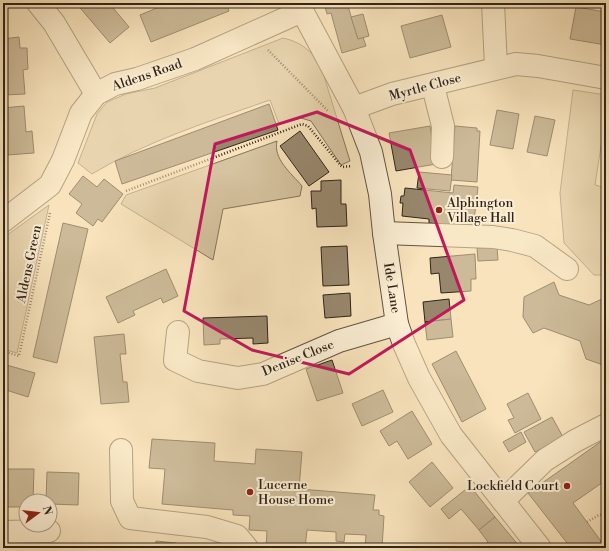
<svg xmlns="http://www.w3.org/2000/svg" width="609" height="551" font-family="'Libre Bodoni',serif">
<rect width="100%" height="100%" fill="#f8e3bc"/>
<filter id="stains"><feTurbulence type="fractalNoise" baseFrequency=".005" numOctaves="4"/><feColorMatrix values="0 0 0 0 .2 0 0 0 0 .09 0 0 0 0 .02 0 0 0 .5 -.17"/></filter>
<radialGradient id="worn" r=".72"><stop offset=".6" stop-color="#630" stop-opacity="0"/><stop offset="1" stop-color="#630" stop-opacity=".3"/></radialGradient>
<g fill="#d6c3a0" stroke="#84745c">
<path d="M283,38C301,42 308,49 320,63L350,161L341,165L311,121L301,118L279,124L270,100C213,120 144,142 92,174L78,163L97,114L107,102L126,94L155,88Z"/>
<polygon points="573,90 606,95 606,114 595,185 606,188 606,275 594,275 564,243 560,193"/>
<path d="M277,141C273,159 291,173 302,186L300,196L223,209L213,260L121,204L126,195Z"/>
<polygon points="49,205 17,353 3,349 3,238"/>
</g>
<g fill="#98876d" stroke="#312418">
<polygon points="76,3 109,3 129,27 110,43"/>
<polygon points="169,3 226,3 229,11 151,42 140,15"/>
<polygon points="324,3 347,3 358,39 363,37 366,46 342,53 331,13 327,14"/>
<polygon points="576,7 606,12 606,45 570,39"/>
<polygon points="363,14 369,36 358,39 351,17"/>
<polygon points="442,15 451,47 410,58 401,26"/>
<polygon points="19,37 20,48 27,48 28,69 23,70 25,94 4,95 3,39"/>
<polygon points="269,104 278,130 122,184 115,161"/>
<polygon points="24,106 26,132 32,131 34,153 7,155 3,108"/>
<polygon points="497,110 519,114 513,149 490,145"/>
<polygon points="535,116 555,120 547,156 527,152"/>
<polygon points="430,126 436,164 396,171 389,133"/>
<polygon points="455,126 477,128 477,131 480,131 477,182 451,180"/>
<polygon points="300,131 329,172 309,186 280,146"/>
<polygon points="419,172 452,175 450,191 417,188"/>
<polygon points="83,176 97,187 104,179 123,194 102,222 98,219 93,226 76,213 82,204 69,194"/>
<polygon points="341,180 341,204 346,204 347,226 317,227 316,208 312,209 311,191 321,191 321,181"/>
<polygon points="454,185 478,187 473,229 429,223 429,219 402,216 403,203 400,203 401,196 404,196 405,188 453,193"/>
<polygon points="63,223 88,229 57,363 33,357"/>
<polygon points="347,246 349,285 323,286 321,247"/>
<polygon points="497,247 498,260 478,261 477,248"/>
<polygon points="475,254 476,279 471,279 471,291 441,293 439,273 431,274 430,258"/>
<polygon points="166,269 178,296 163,303 161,298 133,311 135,315 118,323 106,297"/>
<polygon points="554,282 559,295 589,305 606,297 606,366 586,359 580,341 544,328 533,333 523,317 524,297"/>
<polygon points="350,293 351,316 325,318 323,295"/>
<polygon points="449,299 451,319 425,322 423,302"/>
<polygon points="267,316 268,343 253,344 253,338 220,339 220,344 204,345 203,318"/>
<polygon points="451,319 453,337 427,340 425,322"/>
<polygon points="124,334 126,354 120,354 123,382 127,382 129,402 101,404 94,337"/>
<polygon points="456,351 486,409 462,422 432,364"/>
<polygon points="332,360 343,393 317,401 306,369"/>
<polygon points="3,364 35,373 28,397 3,389"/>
<polygon points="383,390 393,412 362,426 352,404"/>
<polygon points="528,393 541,419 515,433 508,420 514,418 507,404"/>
<polygon points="412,411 432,444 408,459 397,441 389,446 380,431"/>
<polygon points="552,417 563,437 535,452 524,432"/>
<polygon points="521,432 526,442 509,452 503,442"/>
<polygon points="606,438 606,480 573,503 606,548 571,548 528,493"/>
<polygon points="152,439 215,443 214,461 255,464 256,449 302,452 299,489 375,495 373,510 379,510 379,515 384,516 382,548 365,547 366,535 345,534 344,542 336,541 336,532 307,530 305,548 266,548 267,531 249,530 250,516 233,515 233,510 162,504 165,469 149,468"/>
<polygon points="432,462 453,488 430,507 409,482"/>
<polygon points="3,469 34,469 33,501 26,501 26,507 7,507 7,501 3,501"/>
<polygon points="47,472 79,473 78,505 50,504 50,501 46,501"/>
<polygon points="470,486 495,517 479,530 461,509 449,519 441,509"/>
<polygon points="495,517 520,547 519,548 480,548 488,542 479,530"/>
<polygon points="156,541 176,543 175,548 155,548"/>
</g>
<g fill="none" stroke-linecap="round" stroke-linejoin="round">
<g stroke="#635441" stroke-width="24">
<g id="minor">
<polyline points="38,3 54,23 96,94"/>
<polyline points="298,3 354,108 371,152 380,194 384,233 397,324 404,344 419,378 451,435 540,548"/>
<polyline points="493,3 496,67"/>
<polyline points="433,86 443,126 442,157"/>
<polyline points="354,108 392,94 516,64 538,66 606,78"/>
<polyline points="3,221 50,185 63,160 81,113 96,94 115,84 137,79 195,59 302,11"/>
<polyline points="384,233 493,237 512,240 535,246 567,269"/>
<polyline points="178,332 175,360 198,371 238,378 263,374 339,341 397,324"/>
<polyline points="121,450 122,501 130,518 207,527 237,536 247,548"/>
<polyline points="503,501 545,460 575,441 606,425"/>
<polyline points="3,532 49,531"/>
</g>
</g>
<g stroke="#312418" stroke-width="2.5" stroke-dasharray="1 2" stroke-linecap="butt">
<polyline points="268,50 329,112"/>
<polyline points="126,191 302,124 308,126 342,167 352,166"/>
<polyline points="3,351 19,356 50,213"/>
<polyline points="587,522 599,515 606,514"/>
</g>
<use href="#minor" stroke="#faedd3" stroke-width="22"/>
</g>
<path d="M0 0H609V551H0ZM317,112L410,150L464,300L349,374L252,350L184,311L215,144Z" fill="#f8e3bc" fill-opacity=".55" fill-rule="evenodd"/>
<path fill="none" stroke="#c2185b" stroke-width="3" stroke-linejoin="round" d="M317,112L410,150L464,300L349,374L252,350L184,311L215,144Z"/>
<g fill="#8f2418" stroke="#faedd3" stroke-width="1.5">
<circle cx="439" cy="210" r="4"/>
<circle cx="567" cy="486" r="4"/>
<circle cx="250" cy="492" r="4"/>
</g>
<g text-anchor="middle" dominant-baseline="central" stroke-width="4" stroke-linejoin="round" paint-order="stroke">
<g font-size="13" fill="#312418" stroke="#faedd3">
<text transform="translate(147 75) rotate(-19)">Aldens Road</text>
<text transform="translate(425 87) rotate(-15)">Myrtle Close</text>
<text transform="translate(29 264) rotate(-78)">Aldens Green</text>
<text transform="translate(392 288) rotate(81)">Ide Lane</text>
<text transform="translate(298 358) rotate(-22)">Denise Close</text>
</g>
<g font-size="13" fill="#312418" stroke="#faedd3" text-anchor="start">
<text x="447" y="203">Alphington<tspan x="447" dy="15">Village Hall</tspan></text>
<text x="258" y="485">Lucerne<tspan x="258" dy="15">House Home</tspan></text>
<text x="559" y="486" text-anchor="end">Lockfield Court</text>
</g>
</g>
<rect width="609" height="551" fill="none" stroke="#f8e3bc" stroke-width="16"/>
<rect x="4" y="4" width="601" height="543" fill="none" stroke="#312418" stroke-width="2"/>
<rect x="8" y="8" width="593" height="535" fill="none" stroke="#312418"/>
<g transform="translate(38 513) rotate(75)"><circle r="19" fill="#faedd3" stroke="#aa9d88"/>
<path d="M0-3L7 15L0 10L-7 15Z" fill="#8f2418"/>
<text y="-6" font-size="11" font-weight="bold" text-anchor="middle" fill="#312418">N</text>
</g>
<rect width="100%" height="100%" filter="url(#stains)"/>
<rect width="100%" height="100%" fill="url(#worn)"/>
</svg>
